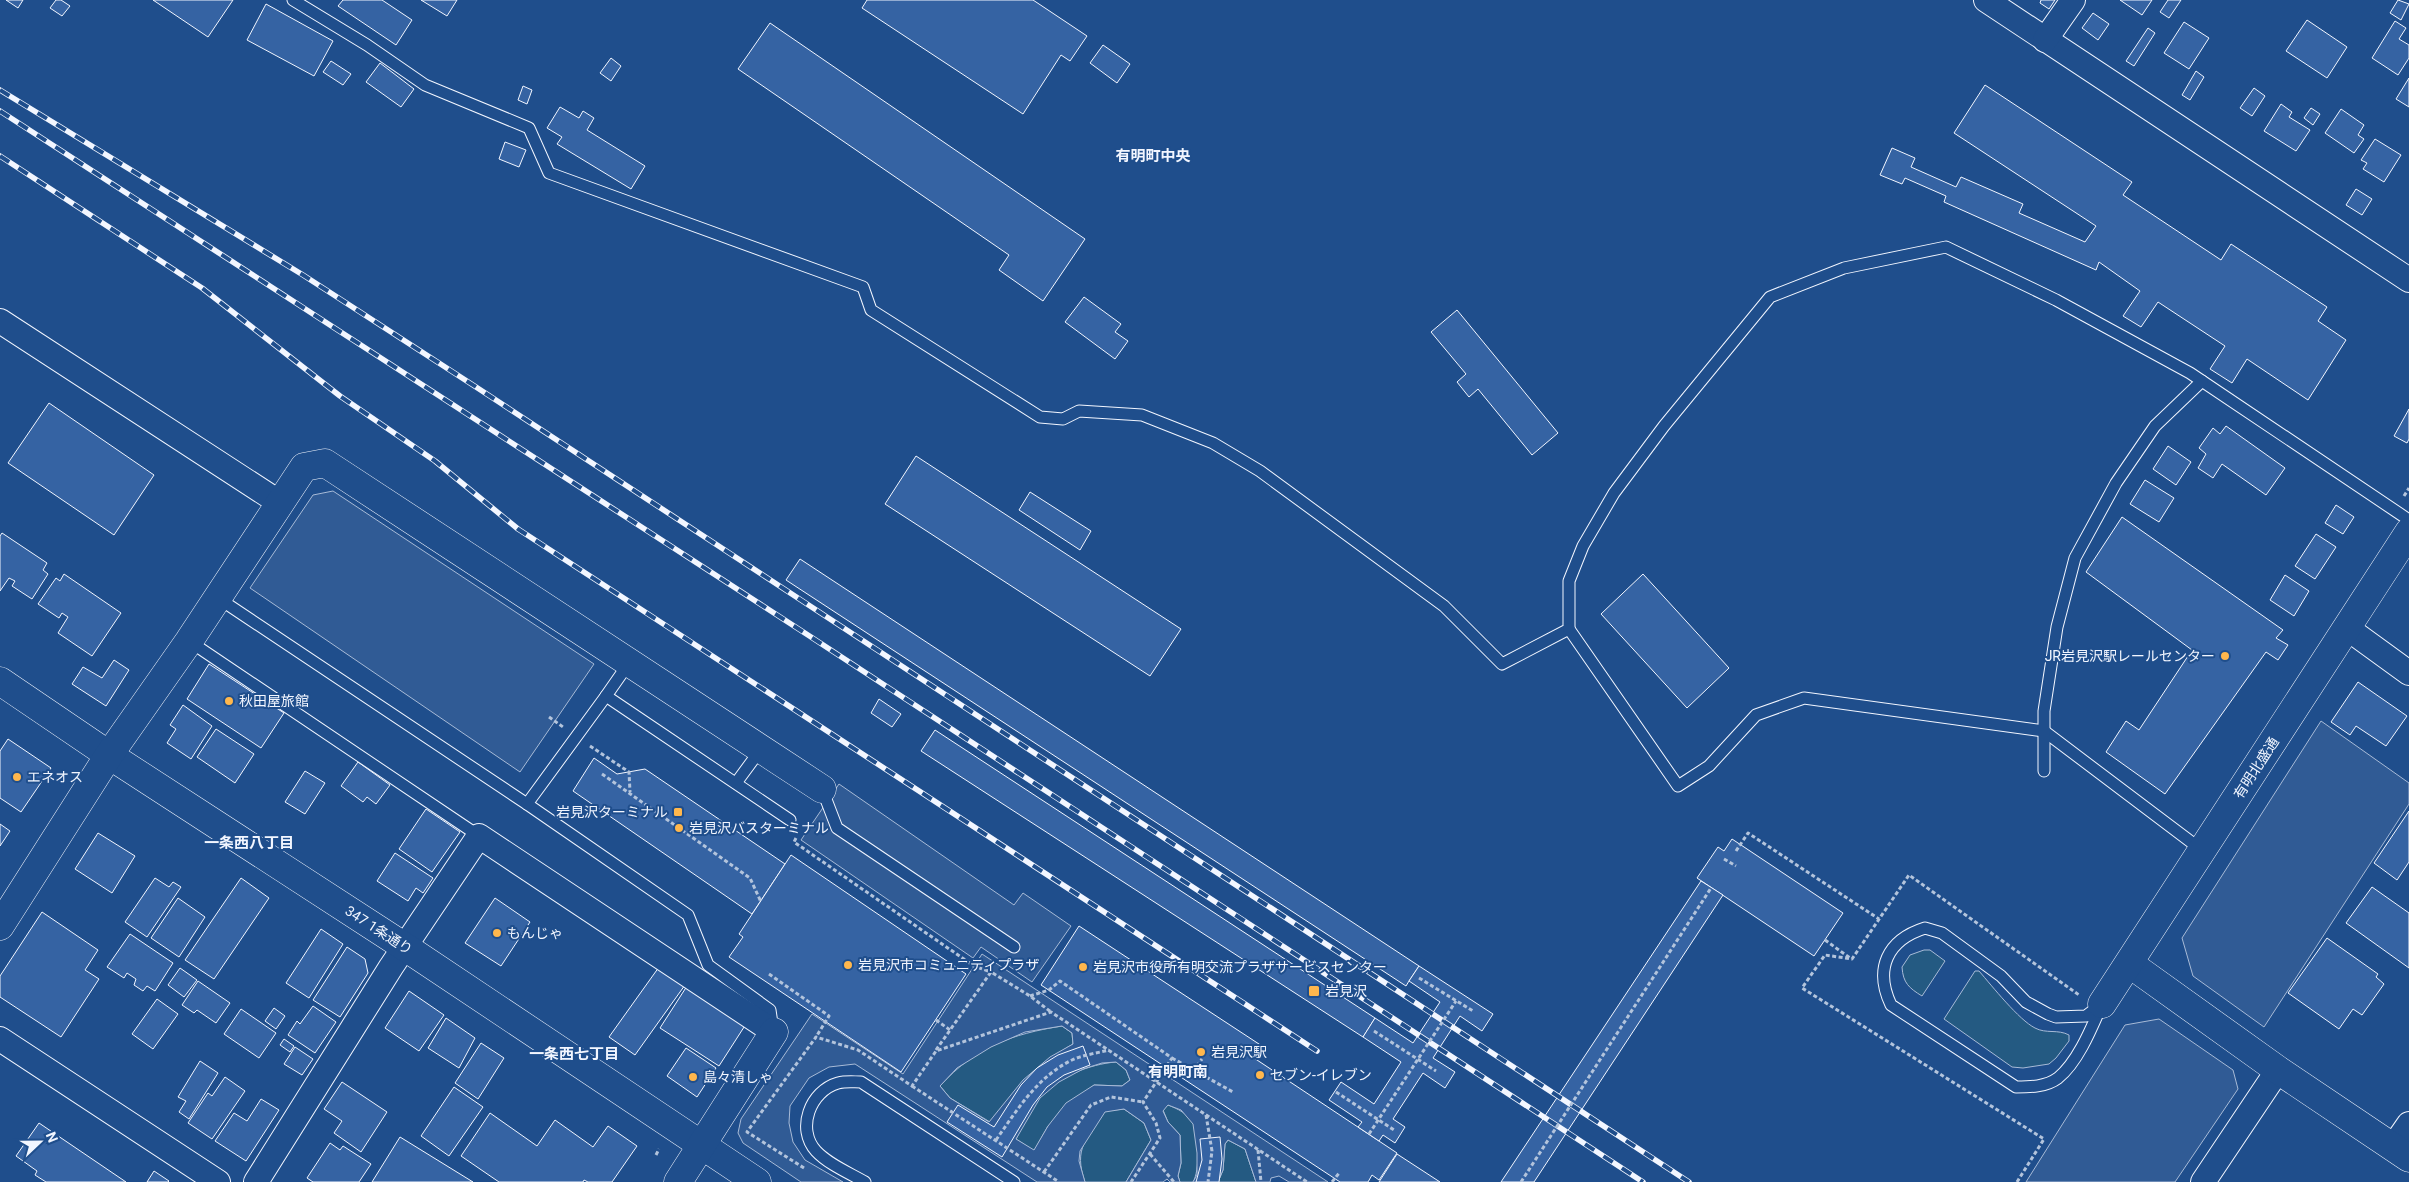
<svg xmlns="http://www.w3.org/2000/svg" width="2409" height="1182" font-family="Roboto,'Noto Sans JP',sans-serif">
<rect width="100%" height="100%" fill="#1f4e8c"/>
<g fill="#245a82" stroke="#a8bbd7">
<path d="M1924,950H1930L1945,961L1922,996C1909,988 1903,983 1902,967L1910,955Z"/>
<path d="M1975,971H1979C1992,986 2019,1020 2035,1028C2046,1034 2058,1029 2069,1035V1041L2056,1058L2049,1064L2023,1068L2012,1067L1944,1019Z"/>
<path d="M1062,1026L1072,1033L1073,1044C1035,1066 1017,1088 990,1122L950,1098L940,1086C975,1047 1012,1034 1062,1026Z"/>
<path d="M1116,1062L1126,1070L1130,1080L1122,1086L1094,1085L1048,1126L1034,1151L1016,1139C1023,1126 1030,1110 1039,1098C1057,1077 1090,1064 1116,1062Z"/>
<path d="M1168,1105C1178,1109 1187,1113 1193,1123C1199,1135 1200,1171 1193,1182H1180L1178,1176L1181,1163L1180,1135L1168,1122L1163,1110Z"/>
<path d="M1124,1109L1144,1123L1151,1140L1126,1182H1085C1073,1148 1087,1139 1105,1111Z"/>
<polygon points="1228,1140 1245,1149 1256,1182 1218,1182 1223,1170 1225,1144"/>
</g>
<g fill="#305b95" stroke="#a8bbd7" fill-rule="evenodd">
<polygon points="333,491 594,664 520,772 250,588 313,495"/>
<polygon points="2321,721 2409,783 2409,804 2264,1027 2193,976 2182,938"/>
<polygon points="839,784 1014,905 1023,893 1071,926 1032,982 981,947 973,958 801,840"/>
<path d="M982,954L1328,1182H1289L1279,1176L1271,1178L1270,1182H1256L1245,1149L1228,1140L1225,1144L1223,1170L1218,1182H1193L1197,1175V1153L1193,1124L1181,1110L1168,1105L1163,1111L1168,1122L1180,1135L1181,1163L1178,1176L1180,1182H1170L1167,1179L1163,1182H1126L1151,1140L1144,1123L1124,1109L1105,1112L1080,1151L1079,1161L1085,1182H1037L855,1064L829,1067L809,1078L790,1106L789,1123L793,1142L805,1160L843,1182H801L743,1143L738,1133L741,1119L812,1014L903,1074ZM1062,1026L1072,1033L1073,1044L1050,1057L1023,1080L989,1122L950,1098L940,1086L957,1068L991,1047L1025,1032ZM1116,1062L1126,1070L1130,1080L1122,1086L1094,1085L1066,1103L1048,1126L1034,1150L1016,1139L1040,1098L1059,1082L1083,1069L1102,1063Z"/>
<polygon points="2159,1019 2233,1070 2238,1089 2175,1182 2026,1182 2125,1025"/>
</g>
<g fill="#3563a3" stroke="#f2f6ff">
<polygon points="6,0 23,0 18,8"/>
<polygon points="56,0 61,0 70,6 62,16 50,8"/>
<polygon points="153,0 233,0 208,37"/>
<polygon points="343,0 382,0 412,20 396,45 338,6"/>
<polygon points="421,0 457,0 447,16"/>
<polygon points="867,0 1033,0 1087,36 1070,61 1061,55 1023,114 862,8"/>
<polygon points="2041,0 2055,0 2049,9 2040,3"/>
<polygon points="2120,0 2152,0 2142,15"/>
<polygon points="2168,0 2181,0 2169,18 2160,12"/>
<polygon points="2398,0 2409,4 2401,20 2390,13"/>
<polygon points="266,4 333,41 314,76 247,40"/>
<polygon points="2093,13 2109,24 2098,40 2082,28"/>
<polygon points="2307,20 2347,47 2327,78 2286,51"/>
<polygon points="2395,21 2406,28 2399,39 2409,45 2409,58 2398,75 2372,58"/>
<polygon points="2184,22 2209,38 2189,69 2164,53"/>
<polygon points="770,23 1085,239 1043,301 999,270 1009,255 738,69"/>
<polygon points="2148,28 2155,33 2134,66 2126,61"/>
<polygon points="1103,45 1130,64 1117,83 1090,63"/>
<polygon points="611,58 621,66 611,81 600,73"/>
<polygon points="331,61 351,74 343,85 323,72"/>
<polygon points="380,63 414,89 401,107 366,82"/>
<polygon points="2196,71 2204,77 2190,100 2182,95"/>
<polygon points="2409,78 2409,107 2396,99"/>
<polygon points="1985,85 2132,182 2123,195 2221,260 2231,244 2327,307 2318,321 2346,340 2308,400 2247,359 2232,383 2210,369 2225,346 2158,302 2141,327 2123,316 2140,291 2099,262 2096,270 1944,202 1946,196 1905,178 1902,184 1880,175 1892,148 1915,158 1911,167 1956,187 1961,177 2023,204 2019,213 2085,242 2096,226 1954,133"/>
<polygon points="523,86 532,90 527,104 518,100"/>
<polygon points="2254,88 2265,96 2252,116 2240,108"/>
<polygon points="2281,104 2292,112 2289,117 2310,130 2296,151 2264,131"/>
<polygon points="560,107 579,118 583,111 594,118 587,130 645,166 631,189 557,144 562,137 547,128"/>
<polygon points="2311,108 2320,114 2313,125 2304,118"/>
<polygon points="2341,109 2364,125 2358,135 2364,139 2354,153 2325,133"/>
<polygon points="2375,139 2401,155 2384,182 2363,169 2367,163 2361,160"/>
<polygon points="505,142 526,150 519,167 499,159"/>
<polygon points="2356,189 2372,199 2362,215 2346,205"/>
<polygon points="1084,297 1121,324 1115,332 1128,341 1115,359 1065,322"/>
<polygon points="1457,310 1558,433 1532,455 1478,389 1469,397 1457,382 1466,374 1431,332"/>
<polygon points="49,403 154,475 114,535 8,463"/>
<polygon points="2409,409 2409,439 2407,443 2394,436"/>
<polygon points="2226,426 2285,468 2266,495 2222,464 2213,478 2198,468 2206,454 2199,448 2213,428 2220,434"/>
<polygon points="2168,446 2191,462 2176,485 2153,469"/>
<polygon points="916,456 1181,629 1150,676 885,504"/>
<polygon points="2145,480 2174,498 2159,522 2130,504"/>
<polygon points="1030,492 1091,531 1080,550 1019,510"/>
<polygon points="2336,505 2354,517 2343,534 2325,523"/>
<polygon points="2122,517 2283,630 2276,638 2288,645 2278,660 2266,652 2165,794 2106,752 2126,721 2139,730 2192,650 2086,572"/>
<polygon points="2,533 47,563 43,570 48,574 32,599 12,586 15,581 9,578 0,591 0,536"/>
<polygon points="2316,534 2336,547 2315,579 2295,566"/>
<polygon points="800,559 1419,966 1409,981 1406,986 786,580"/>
<polygon points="64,574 121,613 92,656 58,633 68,617 62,613 59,618 38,604 56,578 60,581"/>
<polygon points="1643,574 1729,668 1687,708 1601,614"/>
<polygon points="2285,575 2309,591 2294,616 2270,600"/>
<polygon points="114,660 129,670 106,706 72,684 83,667 102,678"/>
<polygon points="209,664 284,713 261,748 187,699"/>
<polygon points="2358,682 2407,716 2386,746 2356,726 2350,735 2331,722"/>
<polygon points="879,699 901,714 892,727 871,713"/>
<polygon points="183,705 212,726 191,759 167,743 176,729 170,725"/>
<polygon points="216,729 254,754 235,783 197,757"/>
<polygon points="935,730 1375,1018 1363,1037 921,751"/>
<polygon points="8,739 51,768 21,812 0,798 0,751"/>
<polygon points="594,758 617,774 645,769 785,864 752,914 573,791"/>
<polygon points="358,762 390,785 376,804 367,797 363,802 341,786"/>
<polygon points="305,771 325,783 305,814 285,802"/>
<polygon points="426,809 460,832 432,872 399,849"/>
<polygon points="2409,811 2409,862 2397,880 2374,863"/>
<polygon points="0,824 10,831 0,846"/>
<polygon points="98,833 135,856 112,893 75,869"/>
<polygon points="1732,839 1843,913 1814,956 1697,878 1718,847 1724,851"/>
<polygon points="395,853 433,878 423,893 416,888 408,901 377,881"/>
<polygon points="791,855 966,974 901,1072 729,957 743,937 739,934"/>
<polygon points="155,878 169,887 173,882 181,887 147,937 125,922"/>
<polygon points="241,878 269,898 214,979 185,960"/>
<polygon points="1701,881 1723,895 1534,1182 1501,1182"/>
<polygon points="2372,887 2409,913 2409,968 2346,923"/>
<polygon points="178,898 205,917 179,957 151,938"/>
<polygon points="495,898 530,922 501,966 465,943"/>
<polygon points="42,912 98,950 85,970 99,979 61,1037 0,997 0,976"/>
<polygon points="1079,926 1262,1046 1254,1058 1397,1153 1379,1180 1372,1175 1368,1182 1340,1182 1041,985"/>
<polygon points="321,929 343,944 309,998 286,983"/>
<polygon points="130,934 173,963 155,991 147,986 143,991 134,985 136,979 127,973 124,978 107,967"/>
<polygon points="2327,938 2378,974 2376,977 2384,984 2362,1015 2353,1009 2339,1029 2288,993"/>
<polygon points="347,947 365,959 368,973 340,1017 313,1000"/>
<polygon points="1419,966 1493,1014 1482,1031 1460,1016 1433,1058 1455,1072 1445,1088 1423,1073 1393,1119 1405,1127 1395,1143 1383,1135 1379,1141 1358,1127 1362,1122 1329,1100 1341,1082 1374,1104 1401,1062 1363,1037 1375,1018 1413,1043 1440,1002 1409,981"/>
<polygon points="659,967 685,985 635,1055 609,1037"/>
<polygon points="180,968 197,980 184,997 168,985"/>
<polygon points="198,981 230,1003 216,1023 197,1010 194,1013 182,1005"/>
<polygon points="687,986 746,1024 719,1066 660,1028"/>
<polygon points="409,991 444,1015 419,1051 385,1028"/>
<polygon points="157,999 178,1014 153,1049 132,1034"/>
<polygon points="313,1006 336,1022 315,1053 288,1035 297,1021 300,1024"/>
<polygon points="274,1008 285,1016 276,1029 265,1021"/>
<polygon points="241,1009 276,1033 259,1058 224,1034"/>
<polygon points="446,1018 475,1038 459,1068 428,1048"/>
<polygon points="284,1039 294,1046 290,1052 280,1045"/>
<polygon points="481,1043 504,1058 478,1099 455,1083"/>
<polygon points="1083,1046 1090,1065 1064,1075 1047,1087 1033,1105 1002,1157 947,1122 958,1105 994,1127 1021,1085 1037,1068 1058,1055"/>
<polygon points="295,1047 313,1059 302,1075 284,1064"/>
<polygon points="686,1048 716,1068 697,1097 667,1076"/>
<polygon points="200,1061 218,1073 189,1119 179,1112 186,1101 178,1097"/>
<polygon points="225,1077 245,1091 212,1139 188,1123 208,1093 212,1096"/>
<polygon points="342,1082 387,1112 361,1152 334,1133 342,1121 324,1109"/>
<polygon points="454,1087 483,1107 449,1156 421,1136"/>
<polygon points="261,1099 279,1110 246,1161 215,1141 234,1113 247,1121"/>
<polygon points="490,1113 537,1146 555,1120 593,1147 608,1126 637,1146 612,1182 588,1182 584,1180 583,1182 499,1182 461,1156"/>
<polygon points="39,1123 126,1182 46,1182 35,1175 37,1171 16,1156"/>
<polygon points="400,1137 473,1182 372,1182"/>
<polygon points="1220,1137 1222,1159 1219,1182 1196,1182 1202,1160 1200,1139"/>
<polygon points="330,1143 340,1150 343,1146 371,1164 359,1182 313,1182 307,1178"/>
<polygon points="1397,1154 1440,1182 1379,1182"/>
<polygon points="154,1171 169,1181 168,1182 147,1182"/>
</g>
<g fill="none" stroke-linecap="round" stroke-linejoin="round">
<g stroke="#f2f6ff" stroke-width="13">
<g id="lane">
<polyline points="293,0 367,45 425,85 529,128 549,173 863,287 871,310 1040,417 1063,419 1079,411 1142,415 1213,443 1260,471 1444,606 1502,664 1569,629 1569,581 1583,546 1614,493 1664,426 1770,297 1844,268 1946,247 2056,300 2190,373 2409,520"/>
<polyline points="218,598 527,804 688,915 708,965 770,1010 773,1030"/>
<polyline points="1569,629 1678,786 1709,766 1756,715 1804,698 2044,731 2203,851"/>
<polyline points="189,641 479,836"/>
<polyline points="606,696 629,663"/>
<polyline points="2044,771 2044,711 2057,627 2075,558 2116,483 2155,426 2202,381"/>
<polyline points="736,783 761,749"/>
<polyline points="822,789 837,828 1014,947"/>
<polyline points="527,804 606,696 790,820"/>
<path d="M1925,928L1942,933L2001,976L2026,1002L2048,1014L2056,1017L2086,1016L2102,1004C2092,1027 2078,1062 2058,1078C2046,1087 2030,1087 2016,1087L1891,1005C1874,969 1887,940 1925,928Z"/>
<path d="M865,1182C849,1173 828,1164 816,1151C796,1129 810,1091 838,1083C846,1081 853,1082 861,1082L1014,1182"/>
</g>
</g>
<g stroke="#f2f6ff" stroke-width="26">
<g id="street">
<polyline points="1986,0 2409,280"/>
<polyline points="2045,40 2073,0"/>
<polyline points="0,321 280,503"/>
<polyline points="2347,628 2409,673"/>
<polyline points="0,1039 218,1182"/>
<polyline points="2393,1147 2409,1124"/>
<polyline points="256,1182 391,967 479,836 774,1032"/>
<polyline points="2203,1182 2278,1070"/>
</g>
</g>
<g stroke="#f2f6ff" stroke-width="29">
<g id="secondary">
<polyline points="0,681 109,755 405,947 757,1182"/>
<polyline points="0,926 109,755 189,641 304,467 325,463 822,789"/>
<polyline points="2130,964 2278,1070 2409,1158"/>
<polyline points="2102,1004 2409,532"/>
<polyline points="678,1182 774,1032"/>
</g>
</g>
<g stroke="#b3c4dc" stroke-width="3" stroke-dasharray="4 2.5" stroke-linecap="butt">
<polyline points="2404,496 2409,488"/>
<polyline points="549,717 563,727"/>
<polyline points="590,746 629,772 630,792"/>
<polyline points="602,774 750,878 761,902"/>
<polyline points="796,838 794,842 974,966 991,972"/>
<polyline points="1736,851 1748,833 1879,919"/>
<polyline points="1724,859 1736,866"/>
<polyline points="1825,940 1850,958"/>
<polyline points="769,974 829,1016 816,1037"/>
<polyline points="1419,978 1473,1011"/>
<polyline points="1030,996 1049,990 1060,981 1172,1058 1143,1102 1156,1123 1160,1138 1131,1182"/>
<polyline points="936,1020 950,1030"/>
<polyline points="1374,1031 1436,1071"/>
<polyline points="936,1050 991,972 1030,996 1051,1012"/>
<polyline points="1172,1058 1233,1092"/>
<polyline points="1193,1071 1202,1059"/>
<polyline points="912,1086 1059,1182"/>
<polyline points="1336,1092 1394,1130"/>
<polyline points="1206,1115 1212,1151 1208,1182"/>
<path d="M996,1140C1017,1110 1037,1077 1072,1060C1083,1055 1097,1053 1109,1050"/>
<polyline points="1258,1150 1261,1182"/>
<polyline points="1150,1154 1174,1182"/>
<polyline points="656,1155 659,1149"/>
<polyline points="804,1168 747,1132 816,1037 858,1050 912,1086 936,1051 1051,1012 1307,1182"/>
<polyline points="1044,1172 1091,1105 1111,1097 1143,1102"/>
<polyline points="1332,1182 1340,1172"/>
<polyline points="2017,1182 2044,1139 1802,988 1825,955 1852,959 1909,875 2079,995"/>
</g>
<use href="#lane" stroke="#1f4e8c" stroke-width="11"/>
<use href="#street" stroke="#1f4e8c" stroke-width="24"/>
<use href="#secondary" stroke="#1f4e8c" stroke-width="28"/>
<g stroke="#f2f6ff" stroke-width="5.5">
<g id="rail">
<polyline points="0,90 303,275 476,387 1689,1182"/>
<polyline points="0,111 811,637 1643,1182"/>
<polyline points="0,156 202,288 340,396 435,461 518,529 1317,1051"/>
</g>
</g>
<use href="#rail" stroke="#1f4e8c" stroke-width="4" stroke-dasharray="11" stroke-linecap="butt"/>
<g stroke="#b3c4dc" stroke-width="3" stroke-dasharray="4 2.5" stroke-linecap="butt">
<polyline points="1369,1134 1456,1001"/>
<polyline points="1521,1182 1711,888"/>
</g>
</g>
<g fill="#ffb74d" stroke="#1f4e8c" stroke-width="2">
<circle cx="2225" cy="656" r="5"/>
<circle cx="229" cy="701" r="5"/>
<circle cx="17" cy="777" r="5"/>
<rect x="673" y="807" width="10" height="10" rx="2.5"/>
<circle cx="679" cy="828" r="5"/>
<circle cx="497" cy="933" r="5"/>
<circle cx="848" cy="965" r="5"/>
<circle cx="1083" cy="967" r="5"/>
<rect x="1308" y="985" width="12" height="12" rx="2.5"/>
<circle cx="1201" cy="1052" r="5"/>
<circle cx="1260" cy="1075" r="5"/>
<circle cx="693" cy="1077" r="5"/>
</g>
<g text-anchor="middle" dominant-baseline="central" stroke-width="4" stroke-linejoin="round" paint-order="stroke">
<g font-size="14" fill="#f2f6ff" stroke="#1f4e8c" text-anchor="start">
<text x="2215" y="656" text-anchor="end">JR岩見沢駅レールセンター</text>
<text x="239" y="701">秋田屋旅館</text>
<text x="27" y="777">エネオス</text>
<text x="668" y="812" text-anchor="end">岩見沢ターミナル</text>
<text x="689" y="828">岩見沢バスターミナル</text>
<text x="507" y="933">もんじゃ</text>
<text x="858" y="965">岩見沢市コミュニティプラザ</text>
<text x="1093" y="967">岩見沢市役所有明交流プラザサービスセンター</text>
<text x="1325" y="991">岩見沢</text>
<text x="1211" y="1052">岩見沢駅</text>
<text x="1270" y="1075">セブン-イレブン</text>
<text x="703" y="1077">島々清しゃ</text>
</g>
<g font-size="14" fill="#f2f6ff" stroke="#1f4e8c">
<text transform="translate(2256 768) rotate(-57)">有明北盛通</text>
<text transform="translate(379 930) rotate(33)">347 1条通り</text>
</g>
<g font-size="15" font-weight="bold" fill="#f2f6ff" stroke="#1f4e8c">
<text x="1153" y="156">有明町中央</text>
<text x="249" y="843">一条西八丁目</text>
<text x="574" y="1054">一条西七丁目</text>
<text x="1178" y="1072">有明町南</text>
</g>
</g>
<g transform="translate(40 1142) rotate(68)" stroke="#1f4e8c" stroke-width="4" paint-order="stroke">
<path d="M0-4L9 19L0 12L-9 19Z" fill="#f2f6ff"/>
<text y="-8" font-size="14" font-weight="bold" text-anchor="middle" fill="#f2f6ff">N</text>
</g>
</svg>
